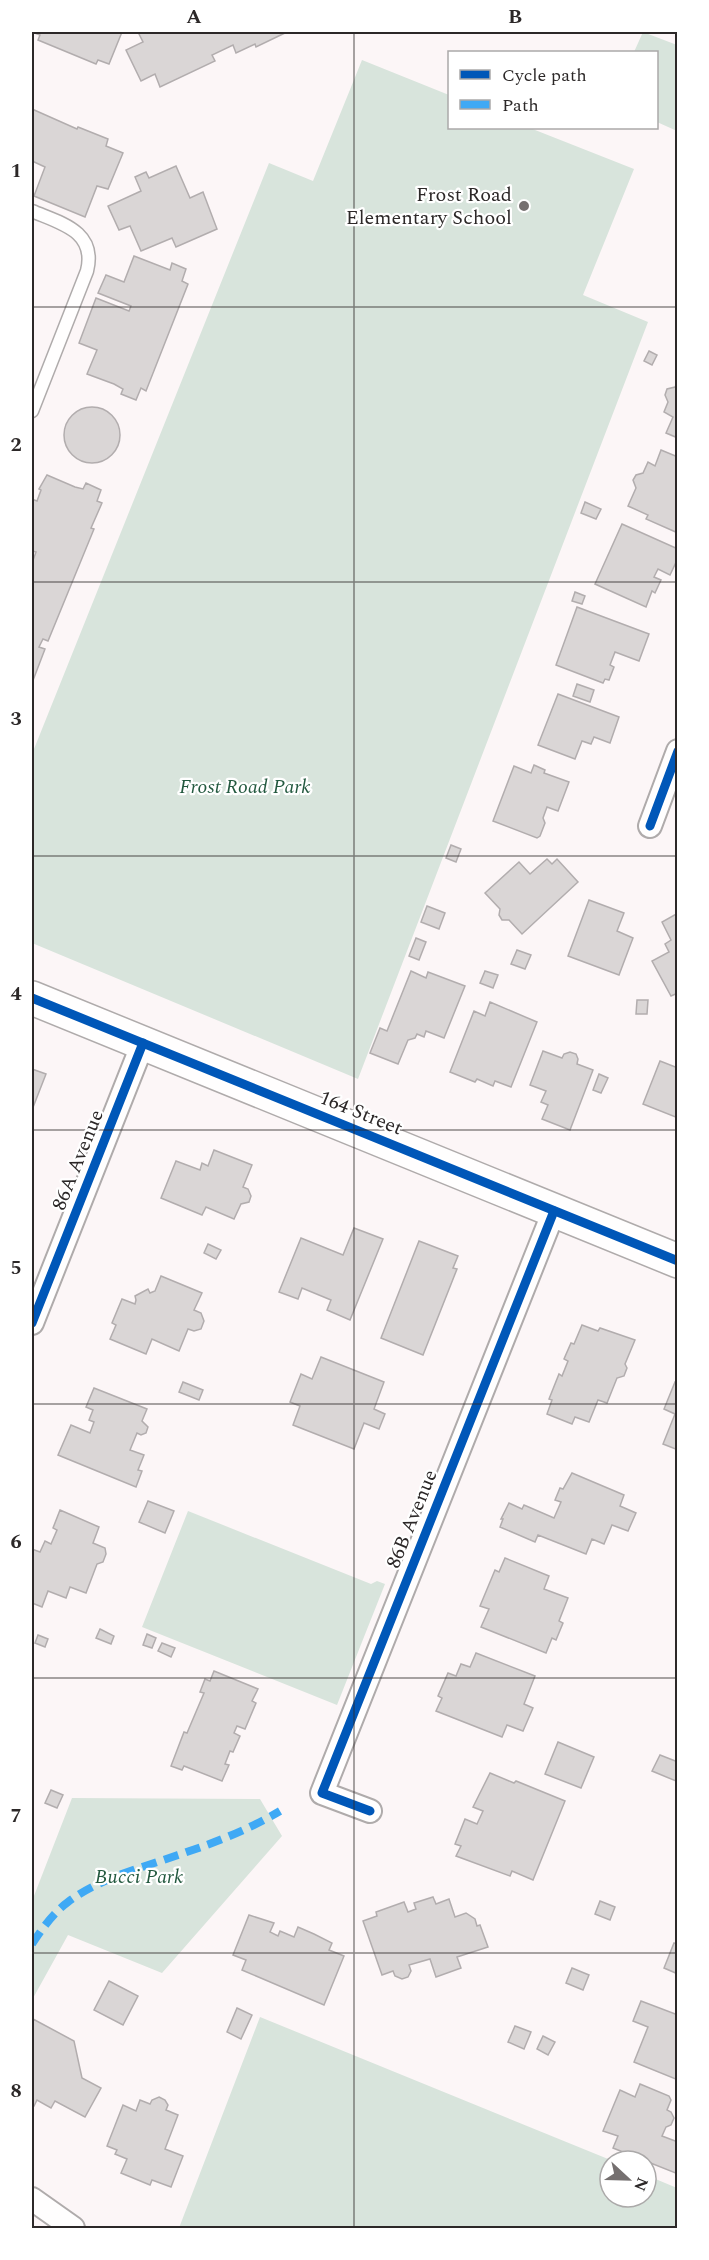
<svg xmlns="http://www.w3.org/2000/svg" width="709" height="2260" font-family="Spectral,serif">
<rect width="100%" height="100%" fill="#fcf6f7"/>
<g fill="#d8e4dc">
<polygon points="643,32 677,45 677,131 657,122 656,52 634,52"/>
<polygon points="362,60 449,95 450,128 530,128 634,169 583,295 648,322 358,1079 32,943 32,754 269,163 313,181"/>
<polygon points="188,1511 371,1584 377,1581 385,1584 337,1705 142,1627"/>
<polygon points="72,1798 260,1799 282,1836 162,1973 68,1935 32,2000 32,1901"/>
<polygon points="260,2017 613,2161 610,2161 610,2197 646,2197 646,2175 677,2188 677,2228 179,2228"/>
</g>
<g fill="#dad6d6" stroke="#b2adae" stroke-width="1.5">
<polygon points="32,32 122,32 109,64 98,60 96,64 38,40 40,35"/>
<polygon points="138,32 287,32 256,47 255,44 236,53 233,45 212,55 215,61 160,87 155,74 141,81 126,50 143,42"/>
<polygon points="32,109 77,129 78,127 108,139 106,146 123,153 108,189 97,186 85,217 34,196 45,167 32,161"/>
<polygon points="176,166 190,198 203,192 217,229 176,247 172,238 141,251 130,226 119,230 108,206 141,191 135,177 146,172 149,178"/>
<polygon points="134,256 170,270 172,263 186,269 182,281 188,284 146,391 141,388 136,400 121,394 123,389 114,384 87,374 97,350 79,343 96,298 129,311 131,306 98,293 106,275 124,282"/>
<polygon points="649,351 657,355 652,365 644,361"/>
<polygon points="678,381 678,438 666,433 673,417 664,412 668,402 665,395 667,389 675,387"/>
<circle cx="92" cy="435" r="28"/>
<polygon points="661,450 678,457 678,533 646,519 648,515 628,506 636,488 633,480 636,475 643,473 648,462 655,466"/>
<polygon points="47,475 75,487 83,489 86,483 101,490 97,501 102,503 91,528 94,529 48,641 43,639 39,647 45,649 32,683 32,563 36,552 32,551 32,499 37,501 41,490 39,489"/>
<polygon points="585,502 601,509 596,519 581,513"/>
<polygon points="622,524 678,549 678,558 670,575 658,569 654,577 661,580 655,593 652,591 646,607 595,584"/>
<polygon points="575,592 585,596 582,604 572,601"/>
<polygon points="577,607 649,634 639,661 615,652 610,665 614,667 609,680 605,679 603,683 556,665"/>
<polygon points="577,684 594,690 590,702 573,696"/>
<polygon points="558,694 619,717 610,743 594,737 591,744 582,741 575,759 538,745"/>
<polygon points="534,765 545,770 544,773 569,782 558,811 547,807 543,818 545,823 540,836 537,838 493,821 514,766 531,773"/>
<polygon points="451,845 461,849 456,862 446,858"/>
<polygon points="547,859 552,864 557,859 578,882 522,934 509,920 502,920 499,915 500,909 485,893 519,862 530,874"/>
<polygon points="589,900 624,913 617,931 633,938 619,975 568,956"/>
<polygon points="427,906 445,913 439,929 421,922"/>
<polygon points="678,913 678,993 671,996 652,961 669,952 665,944 671,940 662,922"/>
<polygon points="416,938 426,942 419,960 409,956"/>
<polygon points="517,950 531,955 525,969 511,964"/>
<polygon points="411,971 426,978 428,972 465,986 444,1038 426,1031 424,1037 417,1034 415,1038 408,1040 398,1064 370,1053 380,1028 387,1031"/>
<polygon points="485,971 498,975 493,988 480,983"/>
<polygon points="637,1000 648,1000 647,1014 636,1014"/>
<polygon points="490,1002 537,1022 511,1087 495,1081 493,1086 477,1079 475,1082 450,1072 474,1011 485,1016"/>
<polygon points="543,1051 562,1058 564,1054 570,1052 576,1054 578,1059 577,1064 593,1070 570,1130 542,1119 548,1105 541,1102 546,1091 530,1085"/>
<polygon points="660,1061 678,1068 678,1118 643,1104"/>
<polygon points="32,1069 46,1074 32,1110"/>
<polygon points="599,1074 608,1078 601,1093 593,1090"/>
<polygon points="214,1150 252,1165 243,1187 248,1189 251,1196 249,1202 241,1204 234,1219 206,1207 202,1215 161,1198 176,1161 200,1170 202,1163 208,1166"/>
<polygon points="354,1228 383,1239 350,1320 327,1310 331,1300 302,1288 298,1299 279,1292 301,1238 343,1255"/>
<polygon points="419,1241 458,1256 453,1268 457,1269 423,1355 381,1338"/>
<polygon points="208,1244 221,1250 216,1259 204,1253"/>
<polygon points="161,1276 202,1293 194,1310 201,1313 204,1321 201,1329 194,1331 188,1329 179,1351 152,1339 146,1354 110,1339 116,1325 112,1323 122,1299 135,1304 136,1300 135,1296 148,1289 150,1293 155,1291"/>
<polygon points="582,1325 598,1331 600,1328 635,1340 625,1364 627,1368 624,1376 617,1378 607,1403 598,1400 589,1422 575,1417 572,1424 547,1414 552,1400 549,1399 559,1374 562,1376 568,1361 564,1359 571,1343 574,1344"/>
<polygon points="321,1357 384,1382 374,1409 385,1414 379,1429 364,1423 354,1449 293,1425 300,1406 290,1402 301,1374 312,1379"/>
<polygon points="183,1382 203,1390 199,1400 179,1392"/>
<polygon points="675,1382 678,1383 678,1450 663,1444 675,1414 664,1409"/>
<polygon points="94,1388 147,1409 142,1421 148,1427 146,1433 141,1435 137,1433 130,1450 144,1455 138,1470 142,1471 136,1487 58,1455 71,1425 90,1433 94,1422 89,1420 93,1410 86,1407"/>
<polygon points="572,1473 624,1495 620,1506 636,1513 628,1531 612,1525 604,1544 592,1539 586,1554 538,1535 535,1542 500,1527 503,1519 501,1519 509,1503 522,1509 524,1505 554,1518 561,1502 555,1500 560,1488 563,1489"/>
<polygon points="148,1501 174,1511 165,1533 139,1522"/>
<polygon points="60,1510 99,1527 93,1543 105,1548 106,1554 103,1562 97,1564 86,1593 70,1587 66,1598 48,1591 42,1607 32,1603 32,1549 40,1552 45,1541 51,1544 57,1530 53,1528"/>
<polygon points="505,1558 549,1576 544,1589 568,1598 559,1621 563,1623 556,1640 552,1638 546,1653 481,1627 489,1609 480,1606 495,1570 499,1572"/>
<polygon points="100,1629 114,1636 111,1644 96,1638"/>
<polygon points="147,1634 156,1638 152,1648 143,1645"/>
<polygon points="38,1635 48,1639 45,1647 35,1643"/>
<polygon points="162,1643 175,1648 171,1657 158,1651"/>
<polygon points="476,1653 535,1676 524,1704 533,1708 523,1731 507,1725 502,1737 436,1711 442,1698 438,1696 448,1673 456,1676 461,1664 470,1667"/>
<polygon points="214,1671 258,1689 252,1701 256,1703 245,1729 237,1726 234,1733 240,1736 233,1752 230,1751 225,1764 229,1765 222,1781 184,1766 182,1770 171,1766 184,1732 187,1733 204,1693 200,1692 205,1679 210,1681"/>
<polygon points="558,1742 594,1757 581,1788 545,1774"/>
<polygon points="660,1755 678,1762 676,1781 652,1771"/>
<polygon points="490,1773 514,1783 516,1781 565,1801 533,1880 512,1871 510,1876 456,1856 461,1846 455,1844 465,1819 477,1824 483,1811 473,1807"/>
<polygon points="51,1790 63,1795 57,1808 45,1803"/>
<polygon points="433,1897 436,1904 449,1899 455,1917 466,1913 475,1919 477,1926 480,1925 488,1947 457,1957 461,1968 436,1977 430,1959 409,1965 411,1971 408,1977 402,1979 395,1976 393,1971 382,1975 363,1921 377,1916 376,1912 404,1902 408,1912 416,1909 414,1903"/>
<polygon points="600,1901 615,1907 610,1920 595,1914"/>
<polygon points="249,1915 274,1923 270,1932 278,1936 280,1931 294,1937 298,1927 314,1934 332,1943 329,1950 344,1956 324,2005 242,1970 246,1960 233,1955"/>
<polygon points="674,1943 678,1944 678,1974 664,1968"/>
<polygon points="572,1968 589,1975 583,1990 566,1983"/>
<polygon points="109,1981 138,1996 123,2025 94,2010"/>
<polygon points="641,2001 678,2015 678,2080 634,2062 648,2027 633,2021"/>
<polygon points="237,2008 252,2015 241,2039 227,2032"/>
<polygon points="33,2019 74,2041 82,2078 101,2088 85,2117 55,2101 51,2108 37,2100 34,2106 32,2105"/>
<polygon points="515,2026 531,2032 524,2049 508,2042"/>
<polygon points="543,2036 555,2042 548,2055 537,2049"/>
<polygon points="640,2084 669,2096 671,2100 667,2110 671,2112 674,2118 671,2125 666,2127 662,2136 678,2142 678,2174 613,2148 618,2136 603,2131 620,2090 635,2097"/>
<polygon points="159,2097 165,2100 168,2105 166,2110 178,2115 165,2149 183,2156 171,2187 152,2180 150,2185 121,2173 127,2159 115,2154 117,2150 107,2146 123,2105 136,2111 140,2100 150,2104 152,2100"/>
</g>
<g fill="none" stroke-linecap="round" stroke-linejoin="round">
<g stroke="#afabab" stroke-width="15">
<path id="lane" d="M32,211C60,223 97,231 87,271L32,411"/>
</g>
<g stroke="#afabab" stroke-width="26">
<g id="street">
<polyline points="650,826 678,751"/>
<polyline points="32,1323 143,1043"/>
<polyline points="370,1811 322,1793 554,1211"/>
<polyline points="32,2199 73,2228"/>
</g>
</g>
<g stroke="#afabab" stroke-width="36">
<polyline id="secondary" points="32,998 678,1261"/>
</g>
<use href="#lane" stroke="#fffefe" stroke-width="12"/>
<use href="#street" stroke="#fffefe" stroke-width="22"/>
<use href="#secondary" stroke="#fffefe" stroke-width="33"/>
<path stroke="#3fa9f5" stroke-width="8" stroke-dasharray="15 8" stroke-linecap="butt" d="M32,1944C42,1929 53,1913 68,1902C100,1878 141,1868 178,1855C214,1843 248,1830 280,1811"/>
<g stroke="#fff" stroke-width="13">
<g id="cycleway">
<polyline points="650,826 678,751"/>
<polyline points="32,998 678,1261"/>
<polyline points="32,1323 143,1043"/>
<polyline points="370,1811 322,1793 554,1211"/>
</g>
</g>
<use href="#cycleway" stroke="#0057b8" stroke-width="9"/>
</g>
<path fill="none" stroke="#2c2828" stroke-width="1.5" stroke-opacity="0.55" d="M354,32V2228M32,307H678M32,582H678M32,856H678M32,1130H678M32,1404H678M32,1678H678M32,1953H678"/>
<circle fill="#757070" stroke="#fff" stroke-width="2" cx="524" cy="206" r="6"/>
<g text-anchor="middle" dominant-baseline="central" stroke-width="4.5" stroke-linejoin="round" paint-order="stroke">
<g font-size="20" fill="#2c2828" stroke="#fff" text-anchor="end">
<text x="512" y="195">Frost Road<tspan x="512" dy="23">Elementary School</tspan></text>
</g>
<g font-size="20" font-style="italic" fill="#23593f" stroke="#fff">
<text x="245" y="787">Frost Road Park</text>
<text x="139" y="1877">Bucci Park</text>
</g>
<g font-size="20" fill="#2c2828" stroke="#fff">
<text transform="translate(361 1113) rotate(22)">164 Street</text>
<text transform="translate(78 1160) rotate(-68)">86A Avenue</text>
<text transform="translate(412 1519) rotate(-68)">86B Avenue</text>
</g>
</g>
<rect width="709" height="2260" fill="none" stroke="#ffffff" stroke-width="66"/>
<rect x="448" y="51" width="210" height="78" fill="#ffffff" stroke="#aba9a9" stroke-width="1.5"/>
<rect x="460" y="70" width="30" height="9" fill="#0057b8" stroke="#aba9a9" stroke-width="1.5"/>
<text x="502" y="81" font-size="18" fill="#2c2828">Cycle path</text>
<rect x="460" y="100" width="30" height="9" fill="#3fa9f5" stroke="#aba9a9" stroke-width="1.5"/>
<text x="502" y="111" font-size="18" fill="#2c2828">Path</text>
<g transform="translate(628 2179) rotate(112)"><circle r="28" fill="#ffffff" stroke="#aba9a9" stroke-width="1.5"/>
<path d="M0-4.5L10 22L0 15L-10 22Z" fill="#757070"/>
<text y="-9" font-size="16" font-weight="bold" text-anchor="middle" fill="#2c2828">N</text>
</g>
<rect x="33" y="33" width="643" height="2194" fill="none" stroke="#2c2828" stroke-width="2"/>
<g font-size="20" text-anchor="middle" font-weight="bold" fill="#2c2828">
<text x="194" y="23">A</text>
<text x="515" y="23">B</text>
<text x="16" y="177">1</text>
<text x="16" y="451">2</text>
<text x="16" y="725">3</text>
<text x="16" y="1000">4</text>
<text x="16" y="1274">5</text>
<text x="16" y="1548">6</text>
<text x="16" y="1822">7</text>
<text x="16" y="2097">8</text>
</g>
</svg>
